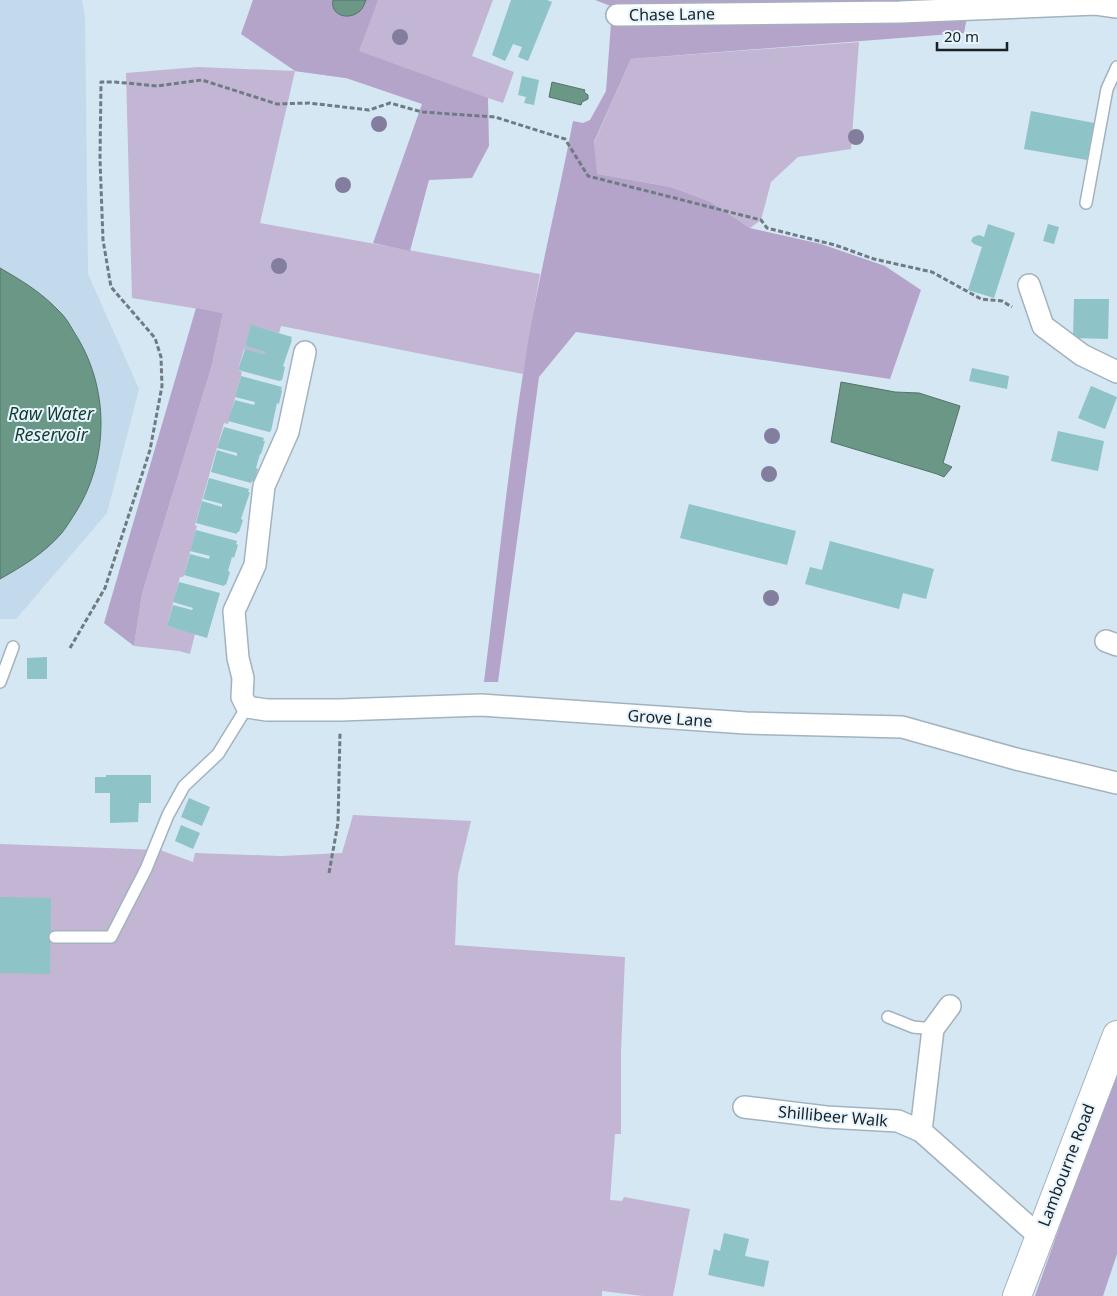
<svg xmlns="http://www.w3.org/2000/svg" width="1117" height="1296" font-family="'Noto Sans',sans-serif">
<rect width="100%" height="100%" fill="#d4e7f3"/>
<polygon fill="#c2daeb" points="0,0 82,0 85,17 88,274 139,389 107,513 16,619 0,619"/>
<g fill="#c3b6d4">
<polygon points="310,0 493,0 472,56 514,72 503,103 488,98 295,71 260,223 540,274 523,374 281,326 279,333 251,326 245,346 265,352 264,354 244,349 238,370 242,372 228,424 224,423 195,525 197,526 184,575 183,577 180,577 167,626 195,634 190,654 179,651 134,646 142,594 212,365 223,313 132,298 126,73 198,67 295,71"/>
<polygon points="859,42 851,149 798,157 771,182 761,220 750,228 711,202 671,187 596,174 594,143 631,59"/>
<polygon points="353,815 471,821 458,875 455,945 625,957 621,1052 621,1134 615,1134 610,1200 622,1201 624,1197 690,1209 673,1296 643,1296 602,1291 602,1296 0,1296 0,844 160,850 193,862 195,853 281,856 342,853"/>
</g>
<g fill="#b5a4c9">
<polygon points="253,0 378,0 359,51 488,98 489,146 472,178 429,180 410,251 373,243 422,104 346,78 295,71 241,34"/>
<polygon points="595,0 971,0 613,7"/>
<path d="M967,17L964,33L631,59L594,142L597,174L671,187L711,202L750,228L821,244L885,266L921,290L890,379L576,332L539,377L498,682H484C497,579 507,476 523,374C535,289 557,206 573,121L583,123L590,120L606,91L611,23Z"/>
<polygon points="196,308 223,313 212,365 142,594 134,646 104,623"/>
<polygon points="1117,1073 1117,1254 1103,1296 1035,1296 1085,1155"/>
</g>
<g fill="#6b9786" stroke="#537469">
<path d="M333,0H366C364,5 362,11 357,13C347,20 330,15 333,0Z"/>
<polygon points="552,82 585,90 584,92 588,95 588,99 582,102 581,105 549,97"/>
<path d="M0,268C24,282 41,292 61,313C66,318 70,325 74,332C110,387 110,460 74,515C70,521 66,528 61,534C43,554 23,566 0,579Z"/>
<polygon points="841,382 895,392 919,393 960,406 943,463 952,467 944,477 937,474 831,442"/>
</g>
<g fill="#8ec3c7">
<polygon points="511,0 547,0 552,2 528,61 518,57 522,47 513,44 505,61 492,55"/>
<polygon points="522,76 539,80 534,105 524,103 526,97 518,95"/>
<polygon points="1031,111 1094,123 1087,160 1024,149"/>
<polygon points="988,224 1015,233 994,298 968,290 982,247 974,244 971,241 973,237 979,235 984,237"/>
<polygon points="1048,224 1059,227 1054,244 1043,241"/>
<polygon points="1074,299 1109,299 1108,339 1073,338"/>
<polygon points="251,325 292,337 291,340 292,340 283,366 285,367 282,380 279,381 238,370 245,349 264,354 265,352 245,346"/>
<polygon points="972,368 1009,376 1007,389 969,381"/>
<polygon points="241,376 282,387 281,390 282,391 279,404 277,403 271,431 269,432 228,421 235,400 254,405 255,402 235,397"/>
<polygon points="1091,386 1117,397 1105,429 1078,418"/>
<polygon points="224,427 264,438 263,441 265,441 261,454 260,454 256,468 258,469 254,482 252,481 251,483 211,472 217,450 237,456 237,453 217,448"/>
<polygon points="1058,431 1104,441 1098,471 1051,461"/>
<polygon points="209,478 249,489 248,492 250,492 241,519 243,520 239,532 237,532 237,534 196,523 202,501 222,507 222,504 203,499"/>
<polygon points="689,504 796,531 787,565 680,538"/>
<polygon points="196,530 237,541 236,544 238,545 234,558 232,557 228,571 230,572 226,585 225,584 224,586 184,575 190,554 209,559 209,558 210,556 190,551"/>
<polygon points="830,541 934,569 926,599 903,593 899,609 805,584 810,567 822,570"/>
<polygon points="179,582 220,593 207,638 167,626 173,605 192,610 193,608 173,602"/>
<polygon points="47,657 47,679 27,679 27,658"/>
<polygon points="106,775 151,775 151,803 139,803 138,822 110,823 110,793 95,793 95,777 106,777"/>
<polygon points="189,798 210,807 202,826 181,817"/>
<polygon points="181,825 200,833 193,849 175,841"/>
<polygon points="0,897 51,898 50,974 0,973"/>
<polygon points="724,1233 749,1239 745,1256 769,1261 764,1287 708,1275 714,1249 720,1251"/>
</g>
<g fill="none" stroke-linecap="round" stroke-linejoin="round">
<g stroke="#a2b3bf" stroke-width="14">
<g id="service">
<polyline points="1086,203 1107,89 1117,67"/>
<polyline points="0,682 13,647"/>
<polyline points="55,937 111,937 146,869 168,815 184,786 218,754 247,707"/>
<polyline points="888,1017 913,1027 933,1029"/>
</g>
</g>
<g stroke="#a2b3bf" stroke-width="24">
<g id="minor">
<polyline points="617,15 900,12 1096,4 1117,7"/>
<polyline points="1029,285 1043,326 1082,355 1117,372"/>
<polyline points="305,352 288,432 264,486 255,565 234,611 238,658 243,678 242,697 247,707 267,710 340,710 481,705 746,723 902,727 1016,759 1117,783"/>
<polyline points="1106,641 1117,645"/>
<polyline points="744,1107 826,1117 898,1121 921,1131 1039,1236"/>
<polyline points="921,1131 933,1029 950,1006"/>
</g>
</g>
<g stroke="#a2b3bf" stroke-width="30">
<polyline id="secondary" points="1017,1296 1117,1035"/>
</g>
<g stroke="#6f7b83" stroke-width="3" stroke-dasharray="5 2.5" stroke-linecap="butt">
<polyline points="70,648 105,588 150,450 162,386 161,357 155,338 111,287 103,240 100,159 101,82 115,82 157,86 202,80 277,104 309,103 369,110 390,103 422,112 495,117 565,139 588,176 761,220 767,228 835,245 874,259 932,272 981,299 1002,301 1012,307"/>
<polyline points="329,873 338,823 340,733"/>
</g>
<use href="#service" stroke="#fff" stroke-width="11"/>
<use href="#minor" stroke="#fff" stroke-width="21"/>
<use href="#secondary" stroke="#fff" stroke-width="28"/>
</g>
<g fill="#837e9e">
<circle cx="400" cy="37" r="8"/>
<circle cx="379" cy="124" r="8"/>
<circle cx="856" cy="137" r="8"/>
<circle cx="343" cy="185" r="8"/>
<circle cx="279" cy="266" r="8"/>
<circle cx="772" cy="436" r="8"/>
<circle cx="769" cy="474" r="8"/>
<circle cx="771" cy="598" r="8"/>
</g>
<g text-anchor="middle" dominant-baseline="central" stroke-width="4" stroke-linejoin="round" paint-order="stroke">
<g font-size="16" fill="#1a2125" stroke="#e5f4fd">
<text transform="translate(672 14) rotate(-1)">Chase Lane</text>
<text transform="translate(670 718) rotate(4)">Grove Lane</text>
<text transform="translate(833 1116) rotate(5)">Shillibeer Walk</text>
<text transform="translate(1066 1165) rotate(-69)">Lambourne Road</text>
</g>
<g font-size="18" font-style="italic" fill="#143c2e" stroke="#e5f4fd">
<text x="51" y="413">Raw Water<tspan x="51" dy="21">Reservoir</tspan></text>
</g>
</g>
<path d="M937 42v8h70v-8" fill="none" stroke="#1a2125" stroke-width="2.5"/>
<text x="944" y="42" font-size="15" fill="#1a2125" stroke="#e5f4fd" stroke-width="4" paint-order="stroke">20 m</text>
</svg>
